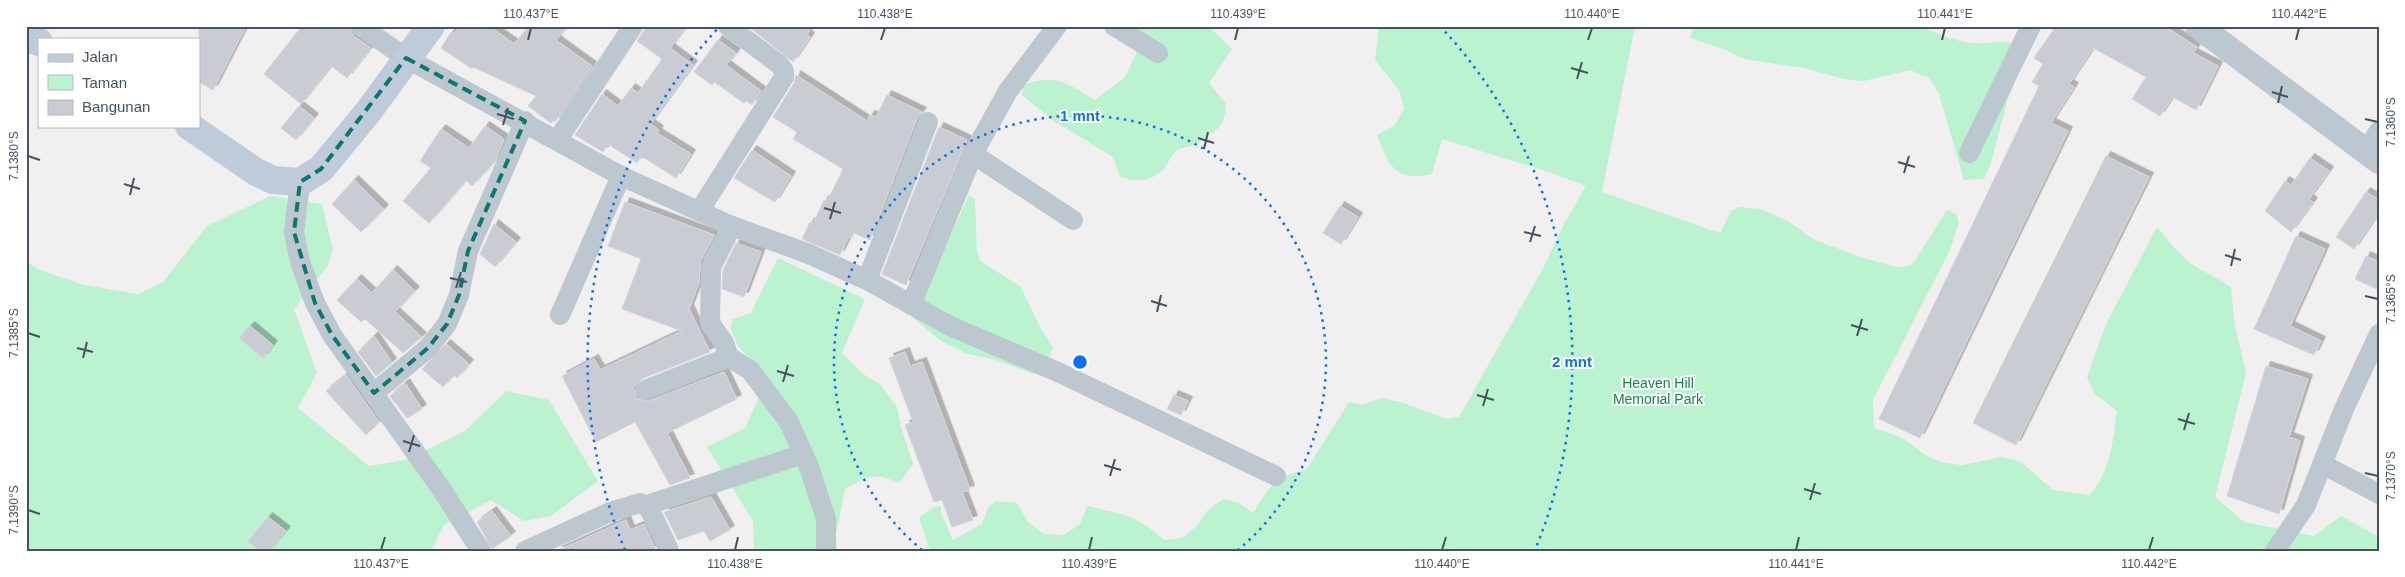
<svg xmlns="http://www.w3.org/2000/svg" width="2405" height="577" font-family="Helvetica,sans-serif">
<defs>
<filter id="shadow"><feDropShadow dx="4.5" dy="-4.5" stdDeviation="0" flood-color="#0004"/></filter>
</defs>
<rect width="100%" height="100%" fill="#f2eff0"/>
<g fill="#bbf2d0">
<path d="M1125,26H1208L1232,49L1209,83L1226,104C1224,124 1222,127 1205,138C1201,141 1196,144 1192,146C1186,147 1182,147 1177,150C1172,154 1169,161 1166,166C1155,181 1136,184 1120,176L1113,157L1054,121L1022,95L1023,85C1057,73 1066,83 1095,100L1125,77L1143,40Z"/>
<path d="M1379,26H1635L1602,192L1720,233L1731,211L1740,207L1760,209L1788,221L1813,239L1860,257L1892,266L1903,267L1913,264L1947,210L1956,214L1959,222L1950,250L1873,400L1874,428L1901,437L1927,456L1944,463L1962,465L2002,457L2021,462L2053,490L2090,495C2112,467 2112,444 2117,411L2095,394L2087,377L2106,324L2157,227C2169,241 2180,257 2196,267C2208,274 2220,279 2231,287L2235,326L2246,373L2215,497L2244,522L2314,536L2341,516L2379,537V551H930L919,517L934,507L941,506V513L953,540L982,524L989,506L997,501L1017,503L1028,522L1044,534L1064,535L1080,524L1087,506C1122,514 1137,515 1164,540L1182,538L1197,526L1207,511L1223,499L1239,503L1253,513C1270,486 1274,476 1306,470L1349,402L1363,405L1381,398L1400,402L1447,419L1459,417L1542,270L1563,226L1586,186L1552,173L1442,139L1432,174C1396,182 1389,167 1377,135L1395,125L1404,108L1399,90L1375,60Z"/>
<path d="M1694,26H1920C1937,34 1954,41 1973,43C1999,45 2000,35 2026,51L2007,102L1991,163L1984,179L1964,180L1939,94L1929,78L1910,70L1864,81L1844,79L1804,68L1744,59L1726,50L1690,38Z"/>
<polygon points="969,195 975,199 977,252 980,261 1020,286 1039,325 1053,348 1044,374 1033,374 996,360 968,354 941,341 898,305 933,274"/>
<polygon points="270,196 322,204 333,250 327,267 294,309 317,373 298,408 369,466 405,460 465,431 506,391 549,400 598,481 551,516 524,521 491,500 444,525 431,551 26,551 26,262 40,270 84,285 138,294 163,282 207,226"/>
<path d="M778,258L865,299L842,353L863,374L880,384L897,407L900,424L913,464L899,483C873,472 869,476 845,489L836,535L837,551H754L753,521L707,447L745,428L768,378L738,346L730,328L733,319L751,313Z"/>
</g>
<g fill="#c9ccd3" stroke="#d3d6dc" filter="url(#shadow)">
<polygon points="199,26 246,26 213,90 199,82"/>
<polygon points="302,26 348,26 353,36 371,48 347,78 331,66 301,104 264,74"/>
<polygon points="460,26 489,26 514,44 529,26 567,26 556,40 592,66 555,122 554,120 551,123 528,106 536,96 473,67 472,69 441,48 451,32 454,34"/>
<polygon points="647,26 686,26 670,48 693,65 650,124 659,130 657,133 691,154 676,178 641,156 637,163 608,144 603,152 575,135 602,94 618,106 631,88 638,93 662,59 637,41"/>
<polygon points="748,26 812,26 807,35 810,37 793,62"/>
<polygon points="2056,26 2164,26 2197,47 2193,53 2218,66 2196,110 2172,97 2160,116 2132,99 2146,77 2093,48 2069,84 2074,87 2051,123 2068,131 1920,438 1879,419 2039,86 2032,82 2043,64 2034,58"/>
<polygon points="718,40 736,53 726,65 761,91 752,105 746,101 744,103 714,82 712,85 694,72"/>
<polygon points="796,75 867,121 870,115 876,117 887,95 922,112 917,118 870,240 854,233 852,238 849,236 840,255 802,239 810,222 813,224 824,200 827,202 843,169 793,139 797,132 773,117 794,83"/>
<polygon points="299,106 314,118 296,140 281,128"/>
<polygon points="485,126 504,139 495,161 472,186 466,180 429,223 403,201 431,168 420,161 441,129 469,148"/>
<polygon points="939,127 967,140 906,285 882,274"/>
<polygon points="752,150 791,176 775,202 734,178"/>
<polygon points="2106,156 2149,177 2016,445 1973,423"/>
<polygon points="2310,158 2329,171 2309,199 2313,202 2291,232 2265,211 2285,181 2291,185"/>
<polygon points="354,180 384,209 361,232 332,204"/>
<polygon points="2366,192 2379,200 2379,212 2354,249 2336,237"/>
<polygon points="625,202 714,235 700,262 699,283 689,309 710,352 641,379 633,388 637,399 649,401 724,372 737,399 667,433 690,478 670,485 635,422 596,442 562,376 594,359 600,370 682,331 622,309 641,259 608,246"/>
<polygon points="1340,206 1358,217 1341,244 1323,233"/>
<polygon points="494,224 516,242 495,267 480,254"/>
<polygon points="2296,236 2325,249 2290,326 2321,341 2314,355 2254,329"/>
<polygon points="736,243 761,252 744,297 722,289 723,270"/>
<polygon points="2366,256 2379,262 2379,290 2355,279"/>
<polygon points="393,270 415,291 395,312 422,337 403,353 365,319 361,322 337,300 357,279 372,293"/>
<polygon points="250,326 273,345 263,358 239,338"/>
<polygon points="374,336 392,363 376,376 358,352"/>
<polygon points="446,344 469,364 457,378 454,375 443,387 422,369"/>
<polygon points="905,352 910,366 922,362 970,490 962,492 973,520 952,527 942,500 934,502 905,425 913,422 889,358"/>
<polygon points="2266,366 2308,379 2289,437 2300,441 2279,514 2227,496"/>
<polygon points="346,375 379,422 366,435 326,391"/>
<polygon points="405,383 422,409 407,418 390,396"/>
<polygon points="1174,395 1188,401 1181,415 1167,409"/>
<polygon points="711,497 730,530 710,541 704,531 678,540 664,512"/>
<polygon points="492,511 511,536 492,549 477,522"/>
<polygon points="268,517 286,531 269,551 260,551 248,541"/>
<polygon points="626,520 630,530 644,524 655,549 649,551 557,551"/>
</g>
<g fill="none" stroke-linecap="round" stroke-linejoin="round">
<g stroke="#bcc7d0" stroke-width="20">
<polyline points="360,26 406,58 621,176 732,226 809,254 867,280 950,326 1060,373 1276,476"/>
<polyline points="1114,26 1158,53"/>
<polyline points="558,139 633,26"/>
<polyline points="2366,151 2379,131"/>
<polyline points="1969,153 2031,26"/>
<polyline points="973,154 1073,220"/>
<polyline points="300,182 294,232 300,262 315,303 332,335 442,490 481,551"/>
<polyline points="700,210 784,77 784,71 780,65 728,26"/>
<polyline points="732,226 711,267 710,323 724,343 729,357 750,370 789,422 809,467 826,519 826,551"/>
<polyline points="867,280 928,122"/>
<polyline points="911,305 973,154 1008,91 1057,26"/>
<polyline points="560,315 621,176"/>
<polyline points="645,390 729,357"/>
<polyline points="374,393 428,348 447,324 459,295 468,251 525,121"/>
<polyline points="2324,465 2379,494"/>
<polyline points="647,505 803,454"/>
<polyline points="525,551 610,512 640,503 649,508 668,548"/>
<polyline points="2275,551 2306,505 2344,409 2379,334"/>
</g>
<polyline stroke="#bcc7d0" stroke-width="26" points="2198,26 2379,161"/>
<g stroke="#bfcbd8" stroke-width="28">
<polyline points="26,38 39,42"/>
<polyline points="189,126 256,172 273,180 300,182 321,169 368,112 431,26"/>
</g>
</g>
<path fill="none" stroke="#0f766e" stroke-width="4" stroke-dasharray="10 6" stroke-linejoin="round" d="M406,58L525,121L468,251L459,295L447,324L428,348L374,393L332,335L315,303L294,232L300,182L321,169Z"/>
<path fill="none" stroke="#46535f" stroke-width="2" d="M528,40L531,28M881,40L885,28M1235,40L1238,28M1588,40L1592,28M1942,40L1945,28M2296,40L2299,28M1571,68L1588,73M1577,79L1582,62M2272,92L2288,97M2278,103L2282,86M497,114L514,119M2365,119L2378,122M503,125L508,108M1198,138L1214,143M1204,149L1208,132M28,156L40,160M1898,162L1915,167M1904,173L1909,156M124,184L140,189M130,195L134,178M824,208L841,213M830,219L835,202M1524,232L1541,236M1530,242L1535,226M2225,255L2241,260M2231,266L2235,249M450,278L467,282M456,288L461,272M2365,296L2378,299M1151,301L1167,306M1157,312L1161,295M1851,325L1868,330M28,333L40,337M1857,336L1862,319M77,348L93,352M83,358L87,342M777,371L794,376M783,382L788,365M1477,395L1494,400M1483,406L1488,389M2178,419L2195,424M2184,430L2189,413M403,441L420,446M409,452L414,435M1104,465L1121,470M2365,473L2378,476M1110,476L1115,459M1804,489L1821,494M1810,500L1815,483M28,510L40,514M381,550L385,537M735,550L738,537M1089,550L1092,537M1442,550L1446,537M1796,550L1799,537M2149,550L2153,537"/>
<g fill="none" stroke="#0d72ef" stroke-width="2.5" stroke-dasharray="2.5 5">
<path d="M922 550A246 246 0 1 1 1238 550"/>
<path d="M625 550A492 492 0 0 1 720 26M1440 26A492 492 0 0 1 1535 550"/>
</g>
<g text-anchor="middle" dominant-baseline="central" stroke-width="4" stroke-linejoin="round" paint-order="stroke">
<g font-size="14" fill="#11864a" stroke="#fff">
<text x="1658" y="383">Heaven Hill<tspan x="1658" dy="16">Memorial Park</tspan></text>
</g>
</g>
<circle cx="1080" cy="362" r="8" fill="#0d72ef" stroke="#fff" stroke-width="2.5"/>
<g font-size="15" text-anchor="middle" font-weight="bold" fill="#0d72ef" stroke="#fff" stroke-width="4" stroke-linejoin="round" paint-order="stroke">
<text x="1080" y="121">1 mnt</text>
<text x="1572" y="367">2 mnt</text>
</g>
<rect width="2405" height="577" fill="none" stroke="#ffffff" stroke-width="55"/>
<rect x="38" y="38" width="162" height="90" fill="#ffffff" stroke="#b5babf"/>
<rect x="48" y="54" width="25" height="8" fill="#bfcbd8" stroke="#b5babf"/>
<text x="82" y="62" font-size="15" fill="#46535f">Jalan</text>
<rect x="48" y="75" width="25" height="15" fill="#bbf2d0" stroke="#b5babf"/>
<text x="82" y="88" font-size="15" fill="#46535f">Taman</text>
<rect x="48" y="100" width="25" height="15" fill="#c9ccd3" stroke="#b5babf"/>
<text x="82" y="112" font-size="15" fill="#46535f">Bangunan</text>
<rect x="28" y="28" width="2350" height="522" fill="none" stroke="#46535f" stroke-width="2"/>
<g font-size="12" text-anchor="middle" fill="#46535f">
<text x="531" y="18">110.437°E</text>
<text x="885" y="18">110.438°E</text>
<text x="1238" y="18">110.439°E</text>
<text x="1592" y="18">110.440°E</text>
<text x="1945" y="18">110.441°E</text>
<text x="2299" y="18">110.442°E</text>
<text transform="translate(2391 122) rotate(-90)" y="4">7.1360°S</text>
<text transform="translate(14 156) rotate(-90)" y="4">7.1380°S</text>
<text transform="translate(2391 299) rotate(-90)" y="4">7.1365°S</text>
<text transform="translate(14 333) rotate(-90)" y="4">7.1385°S</text>
<text transform="translate(2391 476) rotate(-90)" y="4">7.1370°S</text>
<text transform="translate(14 510) rotate(-90)" y="4">7.1390°S</text>
<text x="381" y="568">110.437°E</text>
<text x="735" y="568">110.438°E</text>
<text x="1089" y="568">110.439°E</text>
<text x="1442" y="568">110.440°E</text>
<text x="1796" y="568">110.441°E</text>
<text x="2149" y="568">110.442°E</text>
</g>
</svg>
